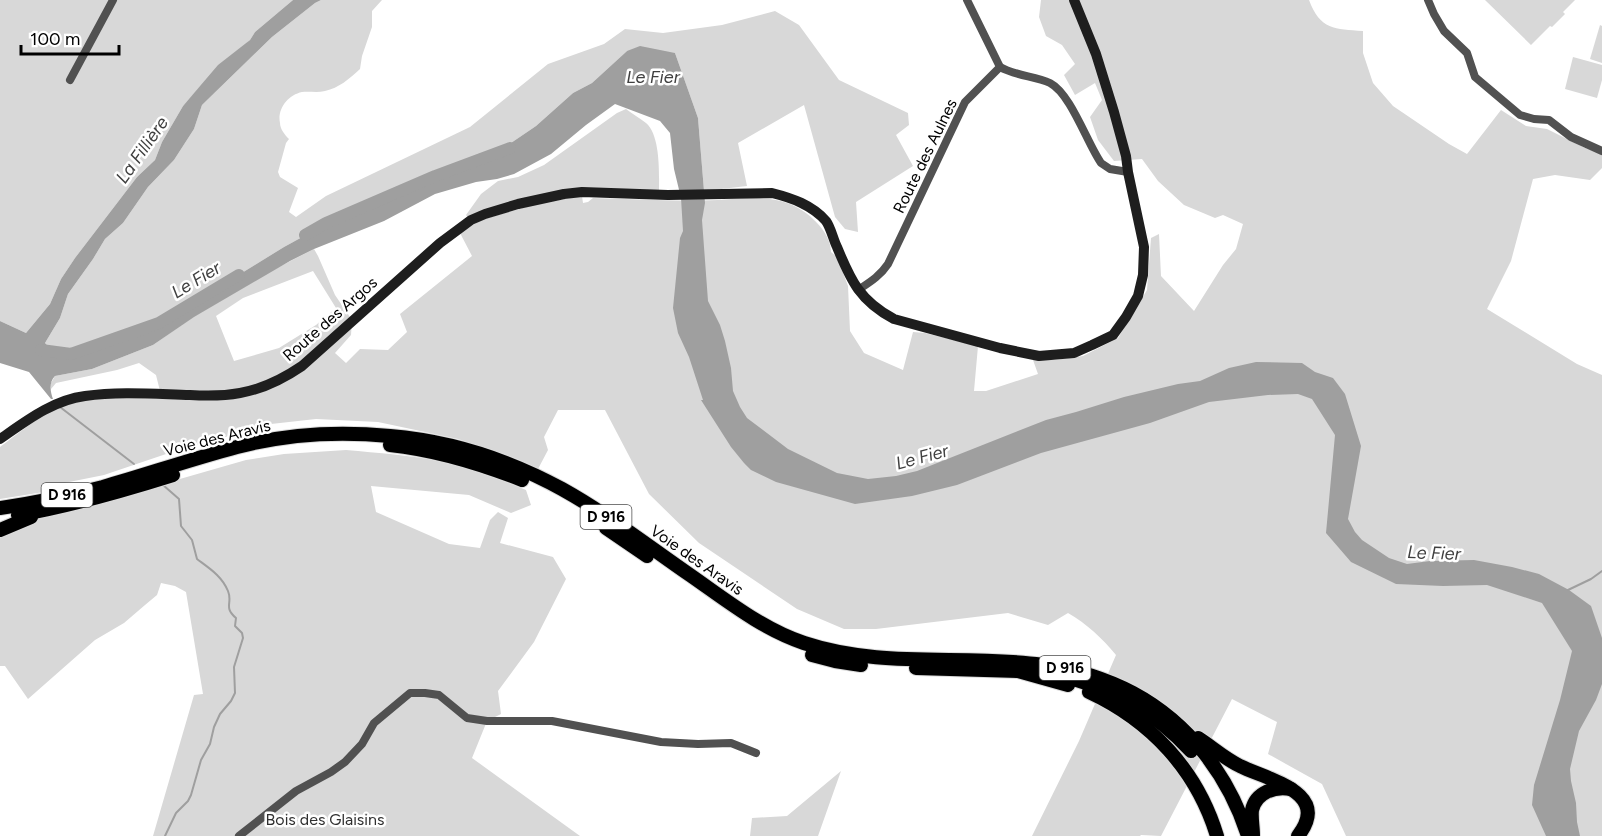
<svg xmlns="http://www.w3.org/2000/svg" width="1602" height="836" font-family="Figtree,sans-serif">
<rect width="100%" height="100%" fill="#fff"/>
<g fill="#d8d8d8" fill-rule="evenodd">
<polygon points="0,0 293,0 255,32 250,40 200,87 183,106 162,142 155,160 137,177 75,258 61,279 50,304 26,333 0,321"/>
<path d="M321,0H382L372,11V27L362,56L360,69C349,79 339,88 325,91C317,93 309,91 302,92C288,95 277,109 280,123C280,129 285,135 289,139L286,143L278,172L280,177L298,188L289,212L296,217L326,196L470,127L548,64L604,44L625,29L663,33L722,25L775,11L799,25L839,80L908,113L909,125L896,135L913,166L856,202L858,232L845,229L835,217L804,105L738,143L747,186L704,191L698,118L675,53L627,51L592,83L573,93L536,126L489,158L435,177L326,224L284,247L159,324C138,334 76,363 56,352C52,350 48,346 45,343L60,318L68,294L93,259L105,239L123,223L148,187L174,160L194,129L202,105L272,37L315,3Z"/>
<path d="M1041,0H1309C1320,30 1335,29 1363,31V53L1373,83L1393,106L1449,144L1467,154L1501,110L1526,126L1547,129L1583,147L1602,154V168L1590,180L1555,175L1533,179L1511,261L1487,309L1577,364L1602,375V836H1346L1322,784L1268,754L1277,722L1232,699L1161,836L1141,835L1140,836H1032L1079,741L1116,655C1102,638 1087,624 1068,613L1048,625L1008,613L876,629H844L797,609L699,543L649,494L605,410H558L544,437L548,450L538,469L517,459L458,439L378,422L316,419L271,424L169,453L104,475L54,485L50,491L0,499V447C19,433 50,407 72,402C101,395 133,399 162,399L156,375L139,363L117,370L56,383L51,389V383L55,376L92,369L153,345L193,317L273,270L314,249L318,256L335,295L352,320L351,335L335,353L346,363L360,349L388,350L407,332L400,314L472,256L460,233L481,220L536,204L582,196L583,203L588,202L593,198C635,199 677,202 718,200C743,199 764,195 787,203C806,209 831,231 831,252L837,257L848,286L850,331L864,353L903,370L913,332L925,333L978,346L974,391H986L1038,374L1033,360H1055L1083,356L1118,338L1147,290L1151,238L1159,234L1161,276L1194,311L1223,265L1236,249L1243,224L1223,215L1215,218L1184,205L1158,181L1142,159L1114,161L1098,140L1090,117L1102,100L1095,83L1075,95L1064,75L1075,64L1062,45L1046,36L1039,17ZM313,271L336,308L316,325L279,348L234,361L216,316L243,298Z"/>
<polygon points="1485,0 1575,0 1563,12 1565,14 1552,27 1550,26 1531,45"/>
<polygon points="1600,25 1602,26 1602,63 1590,59"/>
<polygon points="1573,57 1602,65 1602,80 1597,98 1565,89"/>
<path d="M626,109C632,114 640,118 646,123C661,136 659,175 659,193L605,188L468,218L466,215L481,194L498,181L518,177L544,165L617,113Z"/>
<path d="M346,450C378,453 411,455 442,462C471,468 499,479 526,490L531,505L511,513L469,495L371,486L376,512L449,544L480,548L490,520L498,512L508,518L500,543L553,557L566,579L534,642L498,691L501,714L487,721L472,758L580,836H153L194,695L203,694L186,592L175,586L161,583L157,595L145,605L124,623L95,640L28,699L5,666H0V534L37,518L58,514L246,460L284,454Z"/>
<polygon points="841,771 818,836 750,836 752,818 787,816"/>
</g>
<path fill="#9f9f9f" d="M293,0H321L315,3L272,37L202,105L194,129L174,160L148,187L123,223L105,239L93,259L68,294L60,318L45,343C48,346 52,350 56,352C76,363 138,334 159,324L284,247L326,224L435,177L489,158L536,126L573,93L592,83L627,51L640,46L675,53L698,118L705,203L702,220L708,301L720,325L725,341L731,368L733,391L740,407L747,418L788,449L837,473L868,479L896,476L917,471L1046,420L1076,412L1124,397L1178,384L1200,381L1229,368L1256,362L1302,363L1315,372L1333,378L1345,394L1361,446L1348,519L1355,532L1362,540L1389,558L1407,564L1430,561L1474,560L1512,567L1539,574L1569,590L1591,606L1602,638V684L1596,700L1579,731L1570,769L1571,781L1576,803L1577,822L1580,836H1546L1532,805L1534,785L1560,700L1572,651L1542,603L1487,585L1443,586L1396,584L1351,562L1326,533L1335,435L1312,399L1298,394L1268,395L1209,402L1150,423L1041,453L957,485L912,496L855,504L776,482L751,470L744,463L731,447L701,400H703L689,357L678,333L673,308L680,238L683,231L681,198L674,169L670,133L660,121L615,104L586,125L551,154L514,174L497,179L476,182L435,194L384,221L314,249L290,261L194,317L153,345L92,369L55,376C49,382 50,391 53,399H51L29,372L0,363V321L26,333L50,304L61,279L75,258L137,177L155,160L162,142L183,106L218,65L250,40L255,32Z"/>
<g fill="none" stroke-linecap="round" stroke-linejoin="round">
<g stroke="#9f9f9f" stroke-width="2">
<polyline points="60,407 134,464"/>
<path d="M163,485L179,499L181,526L192,540L197,559C209,568 222,576 228,591C233,603 223,607 236,618L235,626L242,633L243,638L234,667L235,693L231,701L220,714L214,727L210,744L201,760L191,795L188,801L176,813L165,836"/>
<polyline points="1568,590 1591,579 1602,571"/>
</g>
<g stroke="#9f9f9f" stroke-width="12">
<polyline points="305,235 326,223 435,176 510,148"/>
<polyline points="41,350 71,354 159,323 239,275"/>
</g>
<g stroke="#dbdbdb" stroke-width="16">
<g id="highway">
<path d="M390,445C436,450 479,463 522,480"/>
<path d="M0,508C34,503 69,496 103,487C148,474 192,459 237,447C286,434 339,431 390,436C450,441 509,460 562,489C607,514 648,546 690,575C726,600 762,629 804,643C912,679 1025,636 1133,693C1189,723 1229,776 1248,836"/>
<path d="M18,515C71,506 122,491 173,475"/>
<polyline points="606,528 647,556"/>
<polyline points="0,530 31,517"/>
<polyline points="812,655 835,661 861,665"/>
<polyline points="916,668 1019,671"/>
<polyline points="1018,671 1068,685"/>
<path d="M1059,676C1110,686 1156,713 1191,751"/>
<path d="M1089,692C1151,721 1197,770 1217,836"/>
<path d="M1198,738C1212,747 1225,759 1240,766C1268,780 1332,792 1298,836"/>
<path d="M1253,835C1253,827 1251,818 1252,810C1256,792 1275,786 1291,789"/>
</g>
</g>
<g stroke="#515151" stroke-width="8">
<polyline points="1428,0 1434,14 1444,31 1467,53 1475,77 1520,115 1534,119 1549,120 1571,137 1602,151"/>
<path d="M1000,67C1016,76 1035,76 1050,83C1071,94 1087,143 1101,163L1110,169L1128,172"/>
<polyline points="70,80 113,0"/>
<path d="M858,290C870,282 880,276 888,264L965,102L1000,67L967,0"/>
<polyline points="239,836 296,791 331,772 345,762 362,744 374,723 410,693 425,693 439,695 467,718 487,721 552,721 661,742 698,744 731,743 756,753"/>
</g>
<path stroke="#1e1e1e" stroke-width="10" d="M0,439C26,421 53,400 85,396C119,391 155,394 190,395C206,396 224,396 240,393C263,389 283,379 302,366L440,243L471,220L485,214L518,204L564,194L582,192L668,195L772,193C792,198 812,205 826,221C831,228 833,239 837,247C851,281 860,301 894,319L1000,348L1039,356L1074,353L1092,345L1113,335L1126,317L1138,296L1143,275L1144,247L1128,172L1126,156L1114,112L1096,54L1074,0"/>
<use href="#highway" stroke="#000" stroke-width="14"/>
</g>
<g text-anchor="middle" dominant-baseline="central" stroke-width="5" stroke-linejoin="round" paint-order="stroke">
<g fill="#fff" stroke="#4c4c4c" stroke-width="1.5">
<rect x="41.5" y="483" width="51" height="24" rx="4.5"/>
<rect x="580.5" y="505" width="51" height="24" rx="4.5"/>
<rect x="1039.5" y="656" width="51" height="24" rx="4.5"/>
</g>
<g font-size="15" font-weight="bold" fill="#000">
<text x="67" y="495">D 916</text>
<text x="606" y="517">D 916</text>
<text x="1065" y="668">D 916</text>
</g>
<g font-size="16" fill="#000" stroke="#fff">
<text transform="translate(925 156) rotate(-64)">Route des Aulnes</text>
<text transform="translate(330 319) rotate(-41)">Route des Argos</text>
<text transform="translate(217 438) rotate(-14)">Voie des Aravis</text>
<text transform="translate(697 560) rotate(35)">Voie des Aravis</text>
</g>
<g font-size="16" fill="#2f2f2f" stroke="#fff">
<text x="325" y="819">Bois des Glaisins</text>
</g>
<g font-size="18" font-style="italic" fill="#404040" stroke="#fff">
<text x="653" y="77">Le Fier</text>
<text transform="translate(142 150) rotate(-55)">La Fillière</text>
<text transform="translate(196 280) rotate(-31)">Le Fier</text>
<text transform="translate(922 457) rotate(-15)">Le Fier</text>
<text transform="translate(1434 553) rotate(2)">Le Fier</text>
</g>
</g>
<path d="M21 45v9h98v-9" fill="none" stroke="#000000" stroke-width="3"/>
<text x="30" y="45" font-size="18" fill="#000000" stroke="#ffffff" stroke-width="4.5" paint-order="stroke">100 m</text>
</svg>
